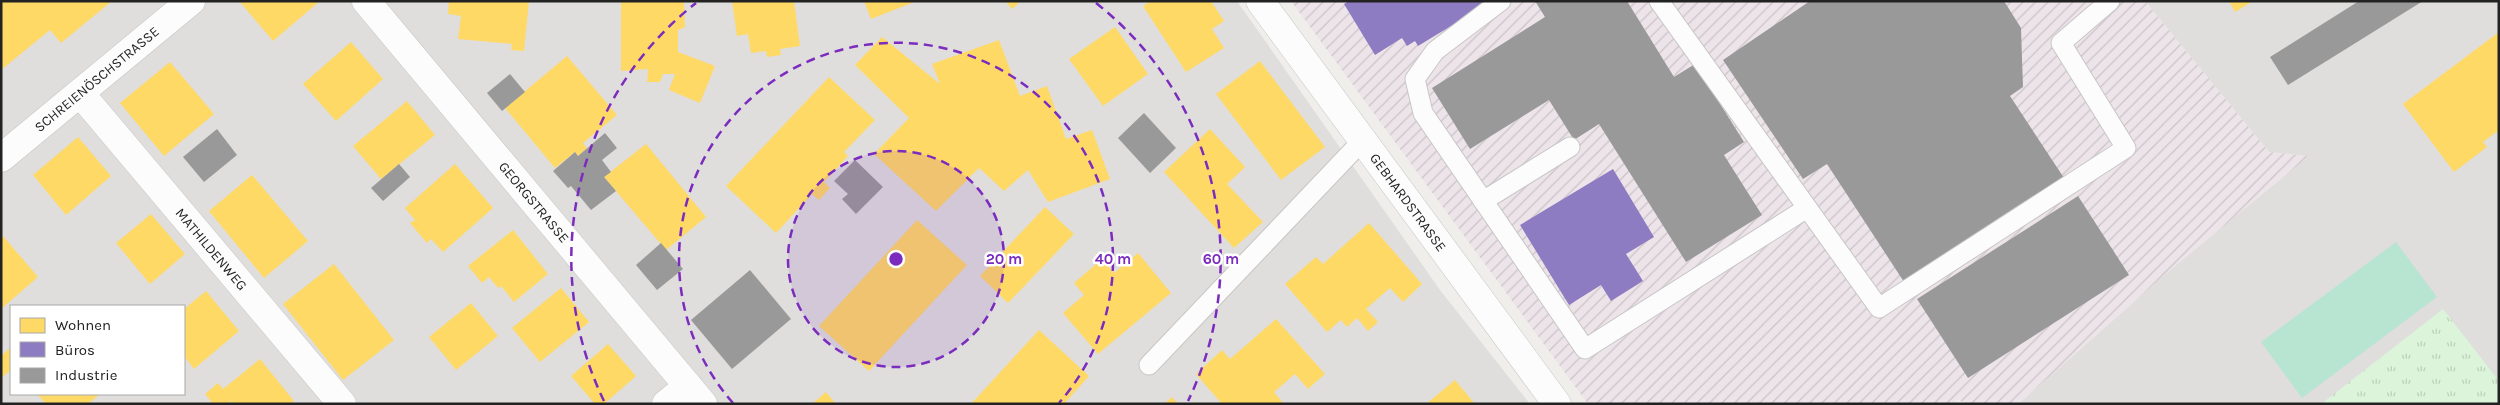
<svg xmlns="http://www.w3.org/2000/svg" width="2500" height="405" font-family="Karla,sans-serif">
<defs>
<pattern id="industrial-furrows" width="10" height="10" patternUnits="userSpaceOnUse" patternTransform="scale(1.25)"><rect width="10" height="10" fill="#ede4e9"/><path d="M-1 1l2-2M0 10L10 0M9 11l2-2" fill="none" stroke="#cbc3c8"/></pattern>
<pattern id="park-tufts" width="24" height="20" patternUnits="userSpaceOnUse" patternTransform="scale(1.25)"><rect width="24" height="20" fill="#dbf4da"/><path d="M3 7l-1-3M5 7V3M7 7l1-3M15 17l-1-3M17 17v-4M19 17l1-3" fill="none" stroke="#bcd1bb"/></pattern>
</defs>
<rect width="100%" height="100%" fill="#f0eeeb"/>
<g fill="#dfdedc" fill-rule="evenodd">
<path d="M1,1H1237L1440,290L1530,404H1ZM11,306H184V394H11Z"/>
<polygon points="2145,1 2499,1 2499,404 2018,404 2170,270 2308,156 2269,152"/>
</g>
<polygon fill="url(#industrial-furrows)" points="1291,1 2145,1 2269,152 2309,156 2170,270 2018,404 1969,404 1958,400 1954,404 1588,404"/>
<polygon fill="url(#park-tufts)" points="2443,309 2499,381 2499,404 2321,404"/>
<polygon fill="#b8e5d2" points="2396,242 2437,297 2302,398 2261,342"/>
<g fill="#ffd966">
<polygon points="1,1 112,1 61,43 50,30 1,70"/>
<polygon points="242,1 320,1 273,41 240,2"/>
<polygon points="449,1 529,1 524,51 511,50 512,44 458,39 461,16 448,14"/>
<polygon points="621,1 684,1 685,27 678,30 678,52 715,66 700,103 669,90 675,74 663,74 660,82 647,82 648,69 621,71"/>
<polygon points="732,1 794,1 800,46 780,49 781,55 767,57 766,51 751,53 748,34 737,36"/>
<polygon points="864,1 917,1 871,19"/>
<polygon points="1005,1 1021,1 1012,9"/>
<polygon points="1151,1 1211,1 1224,21 1212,29 1224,48 1186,72 1143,6"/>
<polygon points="2229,1 2253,1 2235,12"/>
<polygon points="1115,27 1148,74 1103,106 1069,59"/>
<polygon points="2499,32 2499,130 2483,142 2487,147 2454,172 2403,104"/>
<polygon points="882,37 940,84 932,64 999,40 1020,96 1047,86 1066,139 1092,130 1110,179 1048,202 1028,170 1004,191 979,168 936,211 874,154 909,118 855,65"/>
<polygon points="351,42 383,79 336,121 303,84"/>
<polygon points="567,56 617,115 583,143 587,148 578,156 575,152 555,168 505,108"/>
<polygon points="1260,61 1325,147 1281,180 1216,94"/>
<polygon points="170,62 214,114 164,156 120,103"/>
<polygon points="829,77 875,120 844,152 848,156 824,182 830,188 819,200 812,194 776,233 726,186"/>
<polygon points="407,101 435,135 381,179 353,146"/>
<polygon points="1210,129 1245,167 1227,184 1263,222 1234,248 1164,172"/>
<polygon points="78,137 111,176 66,215 33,175"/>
<polygon points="646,144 706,217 666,250 604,177"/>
<polygon points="455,164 493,208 443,252 431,239 427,243 410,223 415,220 405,208"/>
<polygon points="252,175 308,241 264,278 209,211"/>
<polygon points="1045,207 1074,234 1008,303 980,276"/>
<polygon points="151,214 185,254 150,284 116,243"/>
<polygon points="917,220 967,265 869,371 819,326"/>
<polygon points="1369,223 1422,284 1403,302 1390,288 1366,309 1378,322 1368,331 1357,318 1347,327 1341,320 1327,332 1285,284 1316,257 1323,264"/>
<polygon points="513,230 548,274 514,302 501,286 498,288 489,277 482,283 468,266"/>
<polygon points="3,236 38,277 1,309 1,237"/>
<polygon points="1138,253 1171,293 1098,354 1063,313 1084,295 1074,283 1102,259 1114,273"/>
<polygon points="334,264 394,340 343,380 283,304"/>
<polygon points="561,288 589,322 540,362 512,328"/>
<polygon points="206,291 239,331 194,369 184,356 184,309"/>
<polygon points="471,303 498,336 456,370 429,337"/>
<polygon points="1276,319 1325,374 1308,389 1295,374 1274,392 1284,404 1222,404 1196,374 1222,350 1230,359"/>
<polygon points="1039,330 1089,376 1064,404 971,404"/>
<polygon points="608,344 636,376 604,404 595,404 571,376"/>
<polygon points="10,348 11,370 1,378 1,356"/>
<polygon points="260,359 294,401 290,404 233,404 231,401 227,404 213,404 205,394 218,383 223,389"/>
<polygon points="1455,380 1475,404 1426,404"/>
<polygon points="826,392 836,404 812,404"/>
<polygon points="37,394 100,394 88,404 46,404"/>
<polygon points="1172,397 1178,404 1164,404"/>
</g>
<g fill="#8e7cc3">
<polygon points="1349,1 1492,1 1418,46 1415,41 1407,46 1402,38 1375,55 1344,4"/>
<polygon points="1613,169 1654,237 1626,254 1643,281 1611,301 1601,285 1569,305 1520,225"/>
</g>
<g fill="#999">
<polygon points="1535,1 1627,1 1674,77 1695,64 1744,142 1724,155 1762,215 1686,262 1599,124 1574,140 1549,100 1470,149 1432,88 1545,17"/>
<polygon points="1810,1 2004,1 2021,28 2023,87 2010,96 2064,178 1906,285 1827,164 1803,179 1723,60"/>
<polygon points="2359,1 2423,1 2288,85 2270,57"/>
<polygon points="510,74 525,92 502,111 487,93"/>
<polygon points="1144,113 1176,148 1150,173 1118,138"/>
<polygon points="217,129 237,155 204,182 183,157"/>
<polygon points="605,133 617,148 602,160 611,172 604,177 616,191 591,210 571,186 568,188 553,171 575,152 578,156"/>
<polygon points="855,160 883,187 856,214 842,199 848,194 834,181"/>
<polygon points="399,164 410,177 383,201 371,188"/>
<polygon points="2078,196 2129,275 1968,378 1917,299"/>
<polygon points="661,243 683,269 657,290 636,265"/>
<polygon points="750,270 791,319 732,369 691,320"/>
</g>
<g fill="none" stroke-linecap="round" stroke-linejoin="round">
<g stroke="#c7c6c5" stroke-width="21">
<g id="lane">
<polyline points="1501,1 1435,51 1415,79 1423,113 1585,349 1807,208"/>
<polyline points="1659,1 1879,308 2126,148 2061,43 2110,1"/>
<polyline points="1483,201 1570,147"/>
<polyline points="1149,365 1363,140"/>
</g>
</g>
<g stroke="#c7c6c5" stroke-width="29">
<g id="street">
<path id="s1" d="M366,1L703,404"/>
<path id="s2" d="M1260,1L1557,404"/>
<path id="s3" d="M80,93L342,404"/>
<path id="s4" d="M1,158L191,1"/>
<polyline points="666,404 688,386"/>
</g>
</g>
<use href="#lane" stroke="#fdfcfc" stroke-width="19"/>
<use href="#street" stroke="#fdfcfc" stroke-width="28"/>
</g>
<circle cx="896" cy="259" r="108" fill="#7b2cbf" fill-opacity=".12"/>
<g fill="none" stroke="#7b2cbf" stroke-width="2.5" stroke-dasharray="9 6">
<circle cx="896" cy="259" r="108"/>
<path d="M733 403A217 217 0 1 1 1059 403"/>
<path d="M604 401A325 325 0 0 1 696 3M1096 3A325 325 0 0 1 1188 401"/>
</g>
<g text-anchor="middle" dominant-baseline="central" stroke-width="5" stroke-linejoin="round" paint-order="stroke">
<g font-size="14" fill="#222" stroke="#fff">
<text stroke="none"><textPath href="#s4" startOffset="124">SCHREIENÖSCHSTRASSE</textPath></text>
<text stroke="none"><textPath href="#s2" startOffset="250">GEBHARDSTRASSE</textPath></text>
<text stroke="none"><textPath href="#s1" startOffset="262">GEORGSTRASSE</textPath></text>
<text stroke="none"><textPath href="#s3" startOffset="204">MATHILDENWEG</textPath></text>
</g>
</g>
<circle cx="896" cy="259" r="8" fill="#7b2cbf" stroke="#fff" stroke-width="2.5"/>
<g font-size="15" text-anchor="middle" font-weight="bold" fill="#7b2cbf" stroke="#fff" stroke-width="5" stroke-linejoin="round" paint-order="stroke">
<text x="1004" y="264">20 m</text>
<text x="1113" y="264">40 m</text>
<text x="1221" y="264">60 m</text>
</g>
<rect width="2500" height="405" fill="none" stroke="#222222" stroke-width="5"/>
<rect x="10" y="305" width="175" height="90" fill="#ffffff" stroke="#a7a7a7"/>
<rect x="20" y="318" width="25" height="15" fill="#ffd966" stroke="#a7a7a7"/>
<text x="55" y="330" font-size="15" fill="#222222">Wohnen</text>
<rect x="20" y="342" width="25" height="15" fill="#8e7cc3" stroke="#a7a7a7"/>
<text x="55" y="355" font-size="15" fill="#222222">Büros</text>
<rect x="20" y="368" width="25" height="15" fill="#999999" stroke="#a7a7a7"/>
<text x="55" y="380" font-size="15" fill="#222222">Industrie</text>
</svg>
